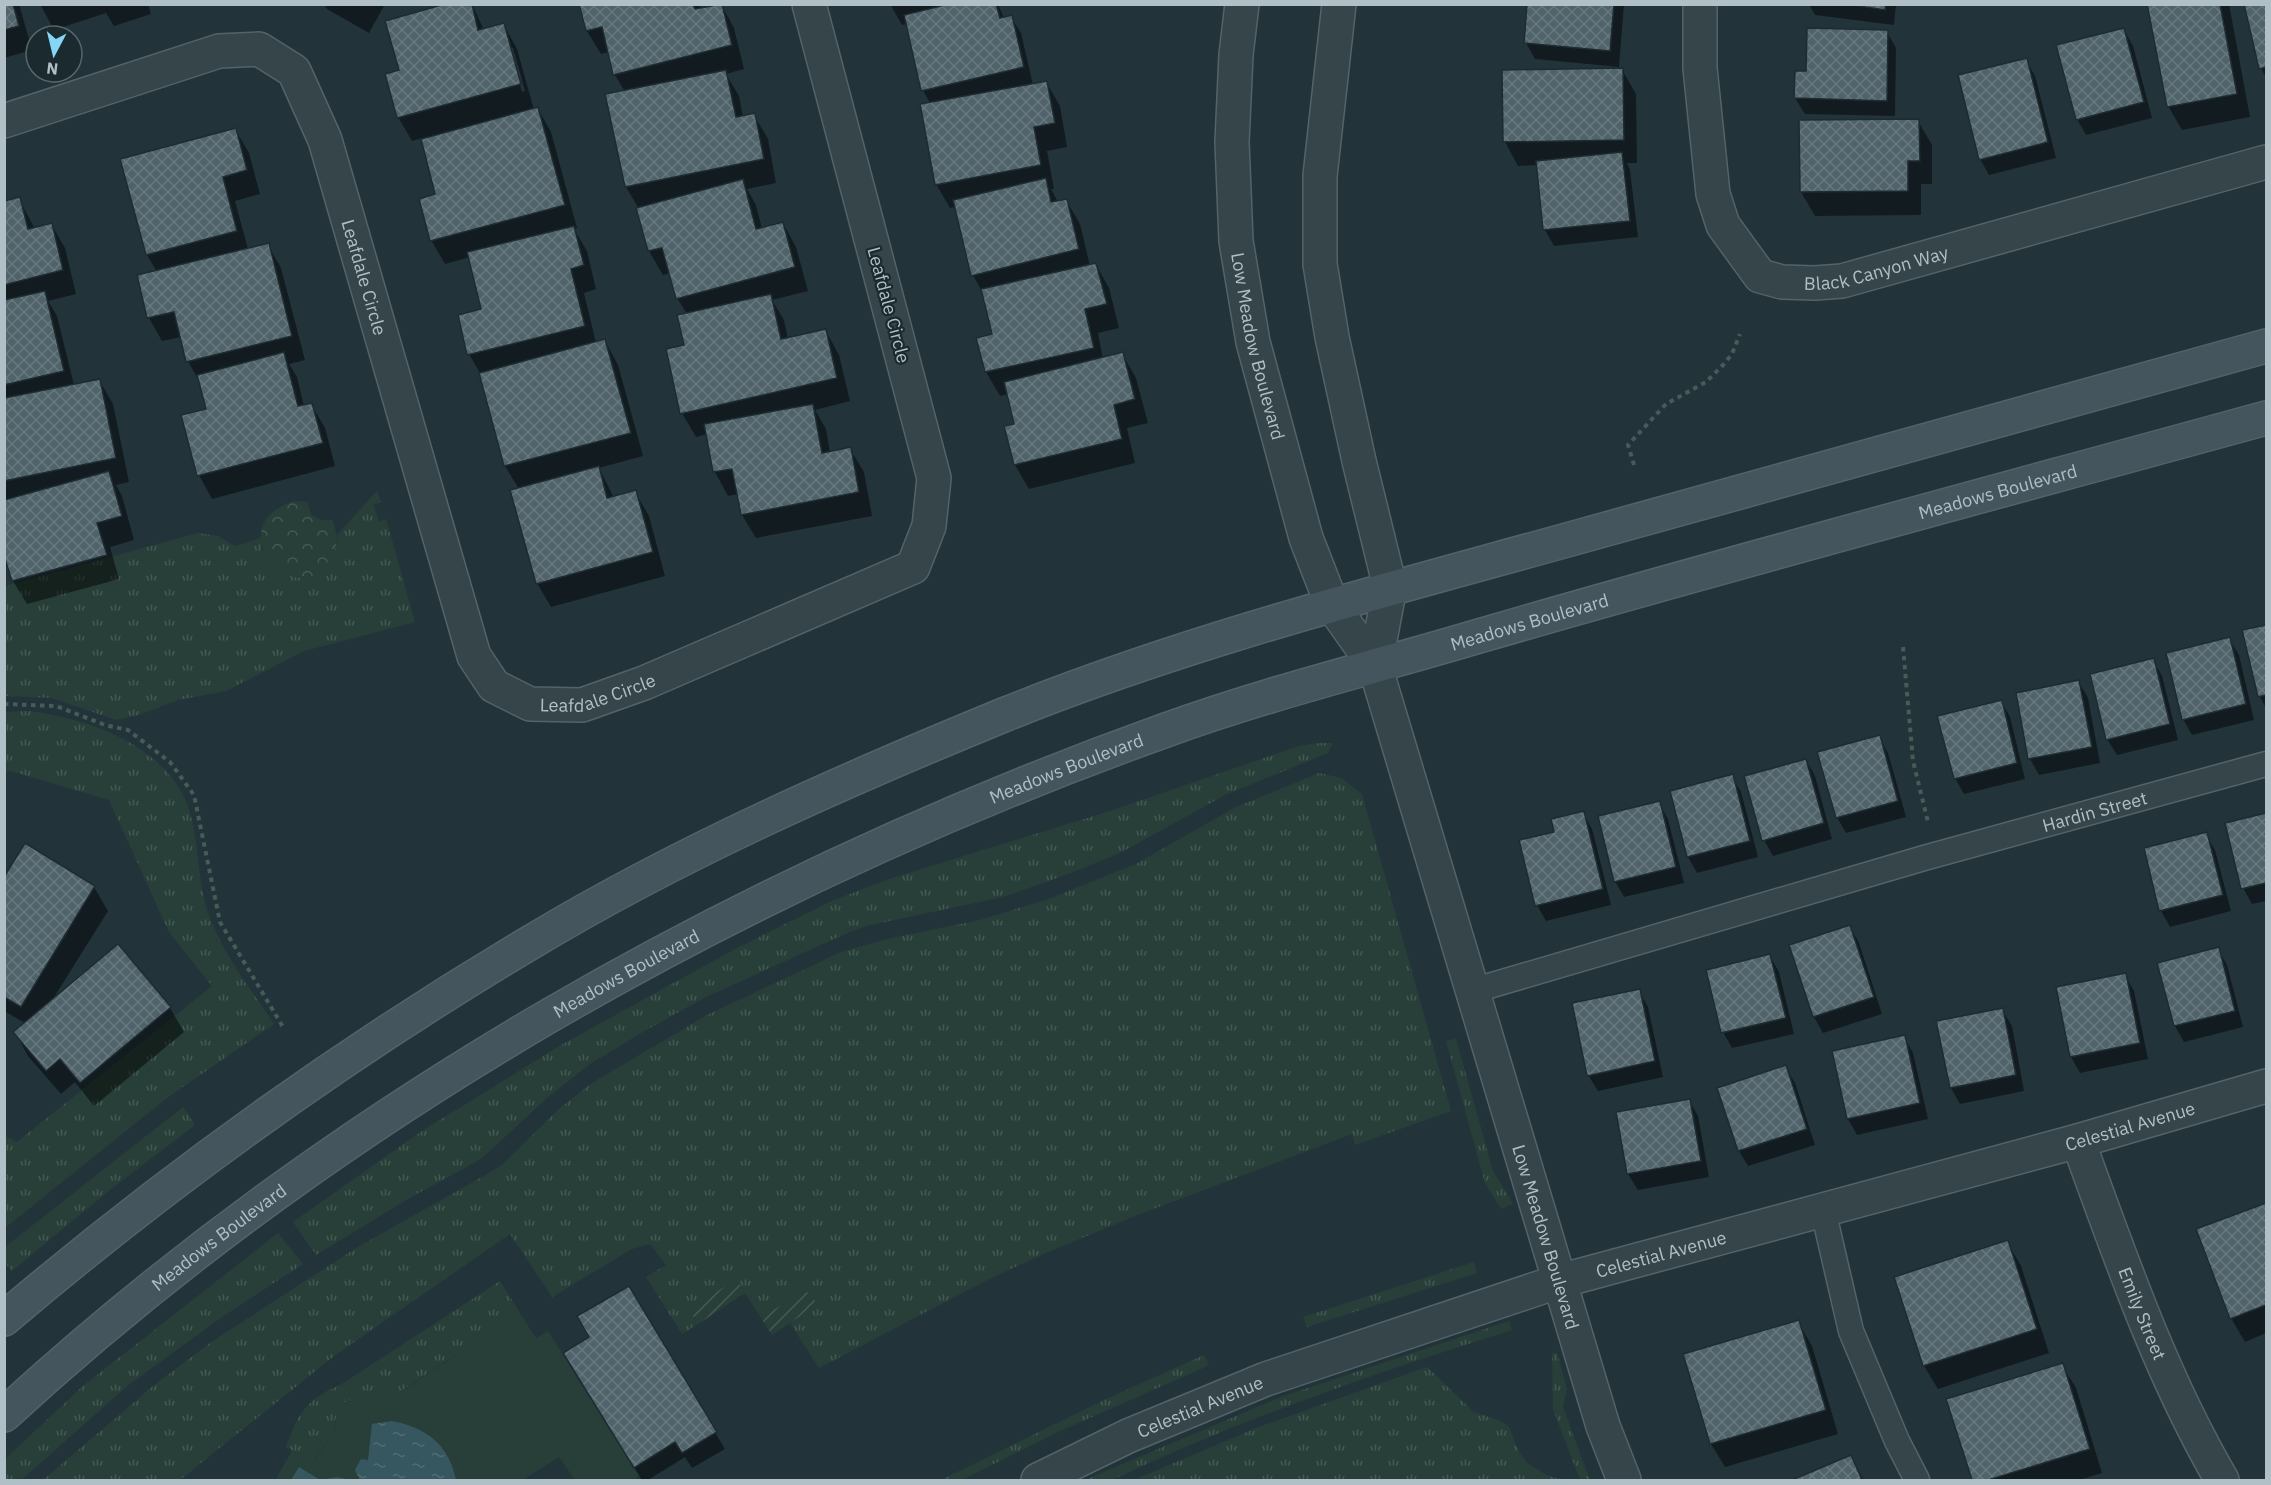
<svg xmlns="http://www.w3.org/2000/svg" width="2271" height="1485" font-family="'IBM Plex Sans',sans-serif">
<defs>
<pattern id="grass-tufts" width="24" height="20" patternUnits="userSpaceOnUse" patternTransform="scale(1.5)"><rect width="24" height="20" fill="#273f38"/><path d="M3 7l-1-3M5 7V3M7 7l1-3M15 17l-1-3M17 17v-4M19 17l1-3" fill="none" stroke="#445953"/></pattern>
<pattern id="park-crowns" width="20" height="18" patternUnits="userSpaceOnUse" patternTransform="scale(1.5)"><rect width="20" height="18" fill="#273f38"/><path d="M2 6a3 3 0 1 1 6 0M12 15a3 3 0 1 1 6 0" fill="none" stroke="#445953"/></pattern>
<pattern id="garden-furrows" width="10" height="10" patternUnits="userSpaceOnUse" patternTransform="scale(1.5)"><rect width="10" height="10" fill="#273f38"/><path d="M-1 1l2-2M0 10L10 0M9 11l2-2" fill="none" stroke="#445953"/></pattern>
<pattern id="water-ripples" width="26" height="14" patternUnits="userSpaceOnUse" patternTransform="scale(1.5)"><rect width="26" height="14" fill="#365660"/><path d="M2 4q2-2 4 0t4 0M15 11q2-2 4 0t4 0" fill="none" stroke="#516c75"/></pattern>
<pattern id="building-cross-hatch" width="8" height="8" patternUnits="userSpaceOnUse" patternTransform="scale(1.5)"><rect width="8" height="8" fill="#50636a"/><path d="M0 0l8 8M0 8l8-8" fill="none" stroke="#67787e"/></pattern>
</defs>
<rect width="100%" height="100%" fill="#22343a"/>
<g fill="url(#grass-tufts)">
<polygon points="377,491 381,502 373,505 379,522 386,519 415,622 304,651 226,691 178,700 139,715 116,720 52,698 5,696 5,586 198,533 218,536 235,546 261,538 262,551 337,547 337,535"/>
<path d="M29,711C91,719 174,748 191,816C199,847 198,880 207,910C221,952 250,988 274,1024L167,1098L5,1228V1136L17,1142L212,986L169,932L109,800L11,771L5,772V712Z"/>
<polygon points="1320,743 1333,743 1328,753 1225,795 1120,853 1071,873 1003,897 866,926 845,934 706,997 641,1033 590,1064 548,1097 481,1159 413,1196 316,1255 293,1222 419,1133 561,1045 737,948 829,902 889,879 1110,811 1299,746"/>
<polygon points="1319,773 1341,778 1362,794 1451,1111 1355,1145 1352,1134 1140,1214 1055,1249 989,1279 819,1368 790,1323 817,1304 805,1290 761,1318 736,1279 689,1310 698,1324 682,1334 646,1277 666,1265 650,1244 632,1249 552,1297 510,1234 334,1356 180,1480 43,1480 153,1386 210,1343 356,1248 489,1173 502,1165 560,1108 592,1083 707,1015 841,952 887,939 980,920 1046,900 1136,864 1234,808"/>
<polygon points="1456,1039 1493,1171 1513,1204 1501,1209 1485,1183 1446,1041"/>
<polygon points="183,1107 195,1125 111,1189 12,1271 5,1263 5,1247"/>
<polygon points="278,1233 303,1264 222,1317 131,1383 21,1480 5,1480 5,1459 83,1386"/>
<polygon points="1474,1262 1477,1273 1307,1327 1303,1317"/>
<path d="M500,1281L520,1313L401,1391H374L343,1403L335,1420L334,1432L312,1462L286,1447C298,1413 307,1399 340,1385Z"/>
<path d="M1509,1321L1512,1330C1375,1373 1241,1419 1112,1480H1085L1281,1397Z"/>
<polygon points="1552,1353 1557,1353 1567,1389 1563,1407 1590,1480 1580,1480 1553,1409"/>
<polygon points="1204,1355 1209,1365 1203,1368 1060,1431 962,1480 941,1480 1102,1401"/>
<polygon points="1427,1367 1474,1412 1501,1421 1509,1427 1518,1450 1527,1463 1548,1476 1564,1480 1134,1480 1256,1428"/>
</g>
<path fill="url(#park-crowns)" d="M294,501L307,502L311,515L321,520H332C338,533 339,547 331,560C295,616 216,526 294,501Z"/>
<g fill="url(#garden-furrows)">
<polygon points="736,1279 745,1293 698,1324 689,1310"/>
<polygon points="805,1290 818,1304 772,1335 761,1318"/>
</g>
<polygon fill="#273f38" points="520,1313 536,1338 548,1331 639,1476 633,1480 575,1480 559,1457 523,1480 275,1480 292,1451 313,1462 334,1432 338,1408 343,1403 374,1391 402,1391"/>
<g fill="url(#water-ripples)">
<path d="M392,1421C427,1428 449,1445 456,1480H360L355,1470L361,1459L368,1460L372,1424Z"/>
<polygon points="299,1467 320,1480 337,1477 351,1480 291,1480"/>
</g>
<g fill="#0007" fill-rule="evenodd">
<polygon points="4,4 19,4 32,50 4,58"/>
<polygon points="40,4 148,4 151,14 114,26 106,13 54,30"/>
<polygon points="324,4 385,4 369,33 327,9"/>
<path d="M472,4L484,30L504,25L517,49L534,110L538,109L551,132L577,228L574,229L587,251L596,289L584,293L596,343L605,341L618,365L643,456L599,468L614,498L635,492L649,516L665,576L551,607L537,583L519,489L505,466L481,375L469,354L483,310L470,257L445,264L431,240L437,195L422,138L412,141L398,117L400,71ZM510,48H513L525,91L522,92Z"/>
<polygon points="581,4 700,4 701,9 721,4 734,28 744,69 726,74 739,96 743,117 754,115 768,139 776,183 747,189 756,205 762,229 783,223 796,247 808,291 772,300 784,320 788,339 826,331 839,355 850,401 815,410 826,429 830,452 850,449 864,472 872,516 756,538 742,515 738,494 728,496 715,472 707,434 696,437 682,413 687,314 677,298 670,273 663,275 649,251 639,209 626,187 607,95 625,92 615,75 609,52 601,54 587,31"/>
<polygon points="890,4 998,4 1004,18 1011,17 1021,33 1033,85 1046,82 1060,106 1067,147 1047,151 1054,189 1051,189 1058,202 1066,200 1080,224 1090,266 1096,265 1109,288 1119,328 1098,333 1103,359 1122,354 1136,378 1148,423 1127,428 1135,463 1029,489 1015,465 1006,427 1016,425 1008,394 1000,396 986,372 978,339 993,335 984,295 973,275 956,207 950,208 936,184 930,103 923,90 907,24 902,25"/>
<polygon points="1529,4 1624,4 1619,67 1535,59 1526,43"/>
<polygon points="1809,4 1896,4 1894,25 1815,15"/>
<polygon points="2148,4 2229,4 2250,117 2182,130 2168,106"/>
<polygon points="2245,4 2266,4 2266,78 2261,68"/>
<polygon points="2124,30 2133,46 2152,118 2086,135 2077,119"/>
<polygon points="1887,32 1896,48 1895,116 1805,114 1795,98 1808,73"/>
<polygon points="2026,60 2035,76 2056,158 1989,175 1980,159"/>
<polygon points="1622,70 1636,94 1637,163 1627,163 1630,170 1638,237 1554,246 1545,230 1538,165 1518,166 1505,142"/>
<polygon points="1918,121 1932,145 1932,184 1921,184 1921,215 1815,216 1801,192"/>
<polygon points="235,129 249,153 260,194 235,201 248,249 268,245 281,268 305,360 289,364 297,377 304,406 311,404 325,428 335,466 212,499 199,475 208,410 201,385 188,361 181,337 162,341 149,318 138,276 157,272 147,255 122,160"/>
<polygon points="19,199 35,229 51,224 65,248 76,294 48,301 57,316 74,385 99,380 113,404 129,482 116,485 122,496 134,540 110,547 119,579 27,604 13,581 4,550 4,202"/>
<polygon points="2266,626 2266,708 2260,697 2244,632"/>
<polygon points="2229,639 2239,655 2254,720 2192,735 2183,719"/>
<polygon points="2153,660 2162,676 2178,740 2117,755 2107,739"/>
<polygon points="2079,682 2088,698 2100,763 2039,775 2030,759"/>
<polygon points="2001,701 2010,717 2025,779 1964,794 1955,778"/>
<polygon points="1879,737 1888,753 1906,817 1846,833 1837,817"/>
<polygon points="1806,760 1815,776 1832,839 1773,856 1764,840"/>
<polygon points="1732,776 1741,792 1758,857 1697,873 1688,857 1671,792"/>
<polygon points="1659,803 1668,819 1684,883 1624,897 1615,881"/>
<polygon points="1583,813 1592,829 1611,905 1546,921 1537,905 1555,833"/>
<polygon points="2266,814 2266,901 2252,904 2243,888 2227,824"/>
<polygon points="2206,834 2215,850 2231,911 2170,927 2161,911 2145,849"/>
<polygon points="4,880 94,887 108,911 53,999 118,946 170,1008 184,1032 94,1106 75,1082 61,1094 28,1056 15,1032 25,1023 4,1011"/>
<polygon points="1850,927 1859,943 1882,1014 1823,1033 1814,1017 1791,946"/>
<polygon points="2218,949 2227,965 2243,1027 2184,1042 2175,1026 2159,964"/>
<polygon points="1770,956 1779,972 1794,1034 1732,1048 1723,1032"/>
<polygon points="2125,975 2134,991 2148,1059 2080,1073 2071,1057 2058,988"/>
<polygon points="1639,991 1648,1007 1663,1077 1598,1091 1588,1075"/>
<polygon points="2002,1010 2012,1026 2024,1091 1960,1104 1951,1088 1938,1022"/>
<polygon points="1904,1037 1913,1053 1928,1119 1857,1135 1848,1119 1833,1052"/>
<polygon points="1785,1067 1795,1083 1815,1145 1748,1166 1739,1151"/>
<polygon points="1689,1100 1698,1116 1709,1177 1638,1190 1628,1174"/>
<polygon points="2266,1205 2266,1333 2245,1342 2231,1318 2198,1230"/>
<polygon points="2007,1242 2021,1266 2049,1353 1938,1389 1924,1366 1895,1278"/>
<polygon points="628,1288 725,1449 692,1468 685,1457 648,1480 642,1480 574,1369 591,1338"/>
<polygon points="1798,1322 1812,1346 1838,1434 1725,1467 1711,1444"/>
<polygon points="2062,1365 2076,1388 2102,1473 2079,1480 1973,1480 1948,1400"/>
<polygon points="1850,1457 1864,1480 1796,1480"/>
</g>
<g fill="url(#building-cross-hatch)" stroke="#1d2c31" stroke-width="1.5">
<polygon points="4,4 13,4 19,26 4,30"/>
<polygon points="445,4 472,4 478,30 504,23 521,84 397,118 385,74 399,70 385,21"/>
<polygon points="579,4 693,4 695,9 722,4 732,45 613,75 602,27 586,31"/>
<polygon points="949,4 996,4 1000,18 1012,15 1024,67 921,91 904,15"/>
<polygon points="1527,4 1614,4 1610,51 1524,43"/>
<polygon points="1847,4 1886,4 1885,10"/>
<polygon points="2147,4 2220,4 2237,94 2167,107"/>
<polygon points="2244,4 2266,4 2266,67 2259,69"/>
<polygon points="1807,28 1888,30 1887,101 1794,98 1795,71 1806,71"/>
<polygon points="2124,28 2144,102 2076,120 2056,45"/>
<polygon points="2027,58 2048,142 1979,160 1958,75"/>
<polygon points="1623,68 1624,140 1503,142 1502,70"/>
<polygon points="726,70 736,117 755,113 764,159 625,187 605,94"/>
<polygon points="1047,81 1055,123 1034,127 1041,165 935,185 920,104"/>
<polygon points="538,107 565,205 430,241 419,199 435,194 421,139"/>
<polygon points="1919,119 1920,161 1908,161 1908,191 1800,192 1799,120"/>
<polygon points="236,128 247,170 223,177 237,231 146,255 120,159"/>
<polygon points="1622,152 1630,221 1543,230 1536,161"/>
<polygon points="1046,178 1051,202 1067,199 1079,249 971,276 953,200"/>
<polygon points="743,179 756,229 783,222 795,267 676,299 662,248 648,251 636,208"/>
<polygon points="20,197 28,229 52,223 63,270 4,285 4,201"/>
<polygon points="574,226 584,265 571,269 585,326 467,355 458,315 481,309 467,252"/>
<polygon points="269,243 292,336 186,362 174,312 147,318 137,275"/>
<polygon points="1096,263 1107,304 1085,309 1094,348 985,372 976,338 992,334 981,289"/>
<polygon points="45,291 64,371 4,385 4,300"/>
<polygon points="771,294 781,339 826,329 837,378 680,414 666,349 684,345 677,315"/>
<polygon points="605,339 631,433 504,466 479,373"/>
<polygon points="284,352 298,406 312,403 323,443 197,476 181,415 206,409 197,375"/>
<polygon points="1123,352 1135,399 1114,405 1122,439 1014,465 1004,426 1014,424 1004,382"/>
<polygon points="100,379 116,458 4,481 4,398"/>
<polygon points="813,404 822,453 851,447 859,492 741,515 732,469 713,472 704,424"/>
<polygon points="599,466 607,498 636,490 653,552 536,584 510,490"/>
<polygon points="109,471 122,516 97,523 107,555 12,581 4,556 4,500"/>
<polygon points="2266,625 2266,695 2258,697 2242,630"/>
<polygon points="2230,637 2246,704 2182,720 2166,653"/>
<polygon points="2154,658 2170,724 2106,740 2090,674"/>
<polygon points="2079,680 2092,747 2028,759 2016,693"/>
<polygon points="2002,700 2017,763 1954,779 1937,716"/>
<polygon points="1880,735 1898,801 1836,818 1817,752"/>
<polygon points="1806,759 1824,823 1762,841 1744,776"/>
<polygon points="1733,774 1750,841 1687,857 1670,791"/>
<polygon points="1660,801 1676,867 1614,882 1598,816"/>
<polygon points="1584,811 1603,889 1535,906 1519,840 1554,832 1551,819"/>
<polygon points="2266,813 2266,883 2241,889 2225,823"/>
<polygon points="2207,832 2223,895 2159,911 2144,848"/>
<polygon points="25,843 95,886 21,1007 4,997 4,877"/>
<polygon points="1850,925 1874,997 1813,1017 1789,945"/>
<polygon points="118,944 171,1007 80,1083 60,1059 46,1071 13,1032"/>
<polygon points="2219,947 2235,1011 2174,1026 2157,963"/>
<polygon points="1770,954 1786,1018 1721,1033 1706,970"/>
<polygon points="2126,973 2140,1043 2070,1057 2056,987"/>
<polygon points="1640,989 1655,1061 1587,1076 1572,1003"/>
<polygon points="2003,1008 2016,1075 1950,1088 1936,1021"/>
<polygon points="1905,1035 1920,1103 1847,1119 1832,1051"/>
<polygon points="1786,1065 1807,1129 1738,1151 1717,1088"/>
<polygon points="1690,1099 1701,1161 1627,1174 1616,1112"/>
<polygon points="2266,1203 2266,1305 2230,1319 2196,1229"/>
<polygon points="2008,1240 2037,1329 1923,1366 1894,1277"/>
<polygon points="629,1286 717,1432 682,1453 675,1442 634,1468 563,1353 589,1337 577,1316"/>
<polygon points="1799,1320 1826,1410 1710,1444 1683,1354"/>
<polygon points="2063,1363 2090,1449 1988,1480 1972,1480 1946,1399"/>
<polygon points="1851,1455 1862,1480 1792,1480"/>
</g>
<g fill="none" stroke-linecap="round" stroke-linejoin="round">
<g stroke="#546368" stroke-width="27">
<g id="service">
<path id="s1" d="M1472,991L1924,858L2266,764"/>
<polyline points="1823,1210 1851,1331 1897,1441 1917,1480"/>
</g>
</g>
<g stroke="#546368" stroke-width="36">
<g id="minor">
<path id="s2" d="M1700,4V68L1713,194L1723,225L1760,276L1782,282L1815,283L1842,281L2266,162"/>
<path id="s3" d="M4,121L219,51L259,49L294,71L325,140L474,656L494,686L530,704L582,705L644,683L913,567L929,526L934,478L809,4"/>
<path id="s4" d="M1375,666L1603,1426L1624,1480"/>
<path id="s5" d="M2078,1141C2120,1256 2160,1374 2222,1480"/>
<path id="s6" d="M1038,1480L1128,1436L1266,1379L1560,1281L2078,1141L2266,1086"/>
</g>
</g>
<g stroke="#546368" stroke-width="36">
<g id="tertiary">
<path id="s7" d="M1242,4L1236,55L1232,142L1236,241L1253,342L1306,538L1332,605L1375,666"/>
<polyline points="1339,4 1320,176 1320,264 1332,337 1359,461 1390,587 1375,666"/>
</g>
</g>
<g stroke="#546368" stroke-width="36">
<g id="secondary">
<path d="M4,1319C170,1178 346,1052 533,941C683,851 845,780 1006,714C1188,641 1379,592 1567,540C1801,476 2034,411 2266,346"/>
<path id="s8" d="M4,1415C337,1109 742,882 1166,730C1268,693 1375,667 1479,636C1740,560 2004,490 2266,418"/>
</g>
</g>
<g stroke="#465c57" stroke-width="4" stroke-dasharray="4.5 4.5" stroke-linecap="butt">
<polyline points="1634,465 1628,445 1666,404 1706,382 1723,365 1732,354 1740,334"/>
<polyline points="1903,647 1913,761 1928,822"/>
<polyline points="4,704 56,706 105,725 128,730 170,762 194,795 220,922 283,1027"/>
</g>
<use href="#service" stroke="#36454a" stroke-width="24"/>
<use href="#minor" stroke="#36454a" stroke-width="33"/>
<use href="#tertiary" stroke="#36454a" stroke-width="33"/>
<use href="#secondary" stroke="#44555d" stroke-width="33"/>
</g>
<g text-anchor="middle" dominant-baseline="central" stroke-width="4.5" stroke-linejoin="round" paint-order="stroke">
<g font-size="18" fill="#b1c0c6" stroke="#1b2a2f">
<text stroke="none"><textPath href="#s2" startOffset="405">Black Canyon Way</textPath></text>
<text stroke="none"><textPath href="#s3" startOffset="526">Leafdale Circle</textPath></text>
<text transform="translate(889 305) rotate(75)">Leafdale Circle</text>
<text stroke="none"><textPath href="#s7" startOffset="345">Low Meadow Boulevard</textPath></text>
<text stroke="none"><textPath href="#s8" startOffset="2223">Meadows Boulevard</textPath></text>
<text stroke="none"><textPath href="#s8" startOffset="1737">Meadows Boulevard</textPath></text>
<text stroke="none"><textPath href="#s3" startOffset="1066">Leafdale Circle</textPath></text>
<text stroke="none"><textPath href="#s8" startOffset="1251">Meadows Boulevard</textPath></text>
<text stroke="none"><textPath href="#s1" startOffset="648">Hardin Street</textPath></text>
<text stroke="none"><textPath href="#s8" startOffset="765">Meadows Boulevard</textPath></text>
<text stroke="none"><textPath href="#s6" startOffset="1150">Celestial Avenue</textPath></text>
<text stroke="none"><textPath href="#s4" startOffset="596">Low Meadow Boulevard</textPath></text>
<text stroke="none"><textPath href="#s8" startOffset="279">Meadows Boulevard</textPath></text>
<text stroke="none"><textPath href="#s6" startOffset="664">Celestial Avenue</textPath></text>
<text stroke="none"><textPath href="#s5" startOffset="184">Emily Street</textPath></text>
<text stroke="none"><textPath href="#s6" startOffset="178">Celestial Avenue</textPath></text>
</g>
</g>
<rect width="2271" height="1485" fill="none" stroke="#b1c0c6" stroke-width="12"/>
<g transform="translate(54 54) rotate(187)"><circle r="28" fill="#1b2a2f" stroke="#57666b" stroke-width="1.5"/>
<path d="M0-4.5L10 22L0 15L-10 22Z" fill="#86d5f5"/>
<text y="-9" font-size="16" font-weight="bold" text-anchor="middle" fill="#b1c0c6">N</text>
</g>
</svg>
